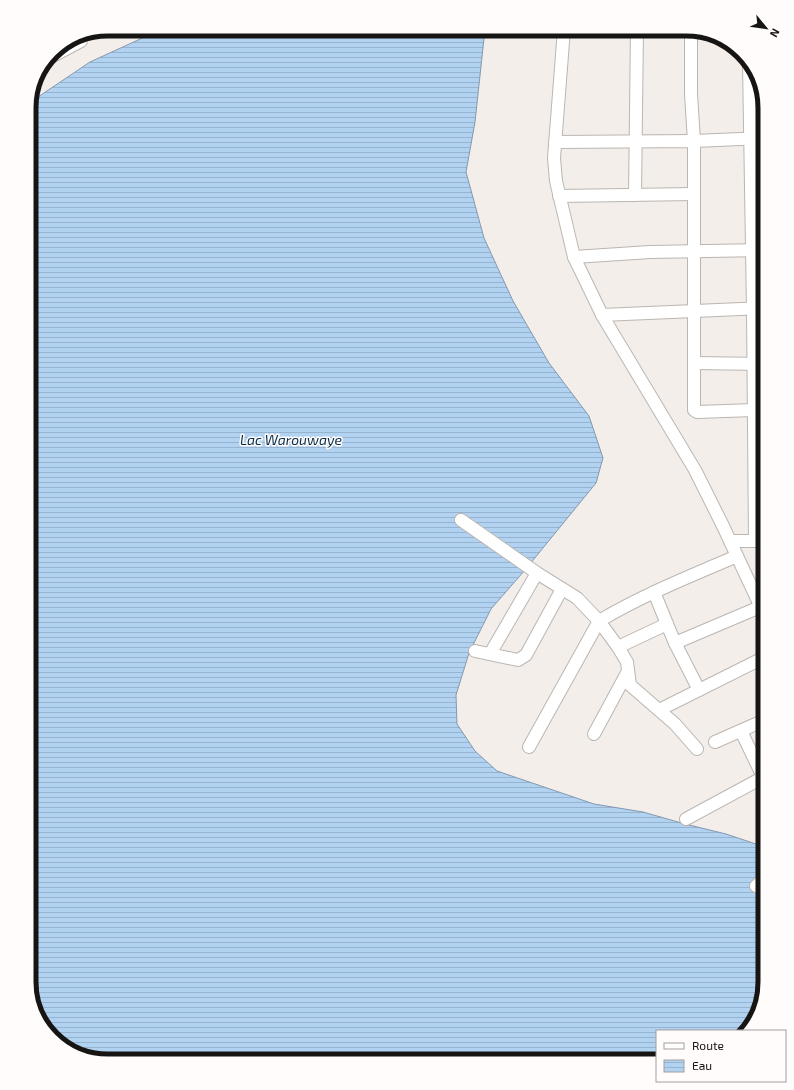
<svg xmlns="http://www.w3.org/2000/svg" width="794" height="1090" font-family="'Exo 2',sans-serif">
<defs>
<pattern id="water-rules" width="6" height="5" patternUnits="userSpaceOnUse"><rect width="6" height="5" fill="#b2d2f1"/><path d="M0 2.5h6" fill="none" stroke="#98b3ce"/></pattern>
</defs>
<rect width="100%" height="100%" fill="#f4eeea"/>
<polygon fill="url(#water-rules)" stroke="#8399ae" points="162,29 485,29 475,122 466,172 484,238 513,301 549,363 589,416 603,458 596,483 525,570 491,609 469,653 456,695 457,724 475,751 497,771 594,804 643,812 685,824 726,834 765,847 765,982 754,1022 745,1031 657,1031 657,1061 103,1061 68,1050 40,1022 29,982 29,103 90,62"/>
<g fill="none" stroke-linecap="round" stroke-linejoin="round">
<g stroke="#bbb6b1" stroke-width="14">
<g id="street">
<polyline points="564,29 554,158 556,181 574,257 602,315 695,470 723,526 765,616"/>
<polyline points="691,29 691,94 694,141 765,138"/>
<polyline points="49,58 81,41"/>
<polyline points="749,63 753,309 755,541"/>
<polyline points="555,142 694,141 694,410 697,412 754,410"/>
<polyline points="635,195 637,29"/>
<polyline points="559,196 694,194"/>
<polyline points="574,257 650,252 765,250"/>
<polyline points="602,315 765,308"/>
<polyline points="694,363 765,364"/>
<polyline points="461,520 537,573 577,598 599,621 529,747"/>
<polyline points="730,541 765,541"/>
<polyline points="654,592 667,624"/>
<polyline points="675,643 699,690"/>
<polyline points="618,647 667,624 675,643 760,607"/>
<polyline points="475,651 518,660 526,655 562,589"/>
<polyline points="490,654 537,573"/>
<polyline points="659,710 765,657"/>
<polyline points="741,731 765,781"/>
<polyline points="594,734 628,671"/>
<polyline points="715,742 765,720"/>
<path d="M697,749L675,724L630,685L627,662L618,647L599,621C643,595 690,576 737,556"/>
<polyline points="686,819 762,778"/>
<polyline points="756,886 765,878"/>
</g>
</g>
<use href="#street" stroke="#fff" stroke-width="12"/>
</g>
<g text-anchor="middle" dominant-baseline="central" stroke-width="3" stroke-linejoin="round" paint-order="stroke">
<g font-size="14" font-style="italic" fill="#062d4a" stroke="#fffcfb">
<text x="291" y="439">Lac Warouwaye</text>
</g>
</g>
<path d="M0 0H794V1090H0ZM108 36H686A72 72 0 0 1 758 108V982A72 72 0 0 1 686 1054H108A72 72 0 0 1 36 982V108A72 72 0 0 1 108 36Z" fill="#fffcfb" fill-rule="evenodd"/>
<path fill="none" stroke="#161513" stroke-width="5" d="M108 36H686A72 72 0 0 1 758 108V982A72 72 0 0 1 686 1054H108A72 72 0 0 1 36 982V108A72 72 0 0 1 108 36Z"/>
<rect x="656" y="1030" width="130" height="52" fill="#fffcfb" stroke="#a2a09e"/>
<rect x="664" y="1043" width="20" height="6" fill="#ffffff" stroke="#a2a09e"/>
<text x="692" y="1050" font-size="12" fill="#161513">Route</text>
<rect x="664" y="1060" width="20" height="12" fill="url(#water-rules)" stroke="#a2a09e"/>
<text x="692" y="1070" font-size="12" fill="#161513">Eau</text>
<g transform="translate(766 28) rotate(119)" stroke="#fffcfb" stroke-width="3" paint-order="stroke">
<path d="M0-3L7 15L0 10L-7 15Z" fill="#161513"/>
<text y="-6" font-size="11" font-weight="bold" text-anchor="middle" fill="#161513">N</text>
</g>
</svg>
